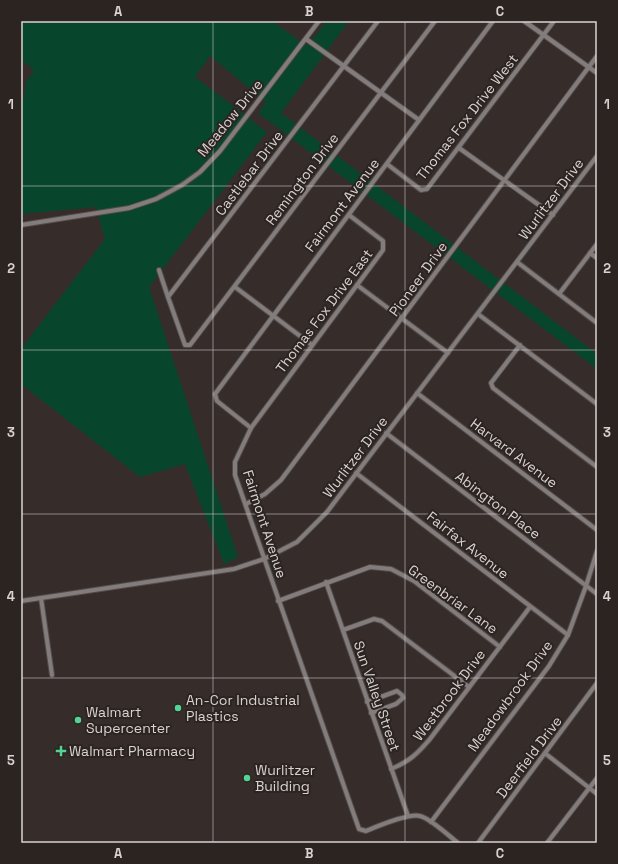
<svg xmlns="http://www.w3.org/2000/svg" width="618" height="864" font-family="'Space Grotesk',sans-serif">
<rect width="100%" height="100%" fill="#362d2b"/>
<polygon fill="#07462c" points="21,21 272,21 307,46 327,21 349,21 281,113 597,354 597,369 258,113 266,102 210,56 195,77 267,132 149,287 238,557 224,564 185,464 140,477 21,384 21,349 105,239 96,207 21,214 21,102 24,98 26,82 34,70 21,60"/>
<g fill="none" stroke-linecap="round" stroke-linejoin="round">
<g stroke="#534b49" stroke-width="6">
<g id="minor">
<polyline points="378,21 168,297 185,345 190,345 435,21"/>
<polyline points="524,21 597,73"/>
<polyline points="306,39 419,120"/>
<polyline points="459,148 553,215"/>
<polyline points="387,164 421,190 427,189 554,21"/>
<path d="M349,215L383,241V250L251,428L235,462V475L359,829L366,831C378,826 409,813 420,816C430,818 449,836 458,843"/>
<polyline points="21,225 129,208 156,199 182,185 200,172 220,151 319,21"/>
<polyline points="590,253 597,258"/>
<polyline points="517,262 597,323"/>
<polyline points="159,270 168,297"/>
<polyline points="357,285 448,353"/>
<polyline points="235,287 312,345"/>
<polyline points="559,294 597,244"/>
<polyline points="478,314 597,404"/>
<polyline points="520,345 491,383 493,388 597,467"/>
<polyline points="417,393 597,530"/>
<polyline points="251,428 217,401 215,394 493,21"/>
<polyline points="386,433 597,594"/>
<polyline points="356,473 568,635"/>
<polyline points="246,504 265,494 281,480 597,56"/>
<polyline points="326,582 408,816"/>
<polyline points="41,598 52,675"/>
<polyline points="21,601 234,569 264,559 297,542 327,512 597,156"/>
<polyline points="278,601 370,567 391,569 414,581 500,647"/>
<polyline points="343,630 374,619 382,621 469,687"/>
<polyline points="367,702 397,691 402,695 403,698 396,704 371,713"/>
<polyline points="546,754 597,794"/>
<path d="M391,769C409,762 418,753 430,739L530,607"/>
<polyline points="431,822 549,666 568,635 586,586 597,551"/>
<polyline points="478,843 597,683"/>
<polyline points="547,843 597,778"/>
</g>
</g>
<use href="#minor" stroke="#827d7c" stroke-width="4"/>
</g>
<path fill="none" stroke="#d8d2d1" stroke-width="1" stroke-opacity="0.55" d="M213,21V843M405,21V843M21,186H597M21,350H597M21,514H597M21,678H597"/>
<g fill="#53d396" stroke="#2c2421" stroke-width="1.5">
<circle cx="178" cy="708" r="4"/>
<circle cx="78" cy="720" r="4"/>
<path d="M59 745h4v4h4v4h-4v4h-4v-4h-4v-4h4z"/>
<circle cx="247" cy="778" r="4"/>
</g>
<g text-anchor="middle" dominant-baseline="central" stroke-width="4" stroke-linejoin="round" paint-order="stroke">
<g font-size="14" fill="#d8d2d1" stroke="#2c2421">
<text transform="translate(467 117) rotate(-52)">Thomas Fox Drive West</text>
<text transform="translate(230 118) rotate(-51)">Meadow Drive</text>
<text transform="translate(249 173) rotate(-53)">Castlebar Drive</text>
<text transform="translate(302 179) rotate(-53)">Remington Drive</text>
<text transform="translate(551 199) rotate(-53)">Wurlitzer Drive</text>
<text transform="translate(342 205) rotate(-53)">Fairmont Avenue</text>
<text transform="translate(418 279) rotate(-54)">Pioneer Drive</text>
<text transform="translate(324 311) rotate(-53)">Thomas Fox Drive East</text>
<text transform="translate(514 453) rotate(37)">Harvard Avenue</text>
<text transform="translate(355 457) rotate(-53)">Wurlitzer Drive</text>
<text transform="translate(498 505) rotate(37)">Abington Place</text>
<text transform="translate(265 524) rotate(72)">Fairmont Avenue</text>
<text transform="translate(468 545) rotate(38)">Fairfax Avenue</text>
<text transform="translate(453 599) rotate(36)">Greenbriar Lane</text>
<text transform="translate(449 695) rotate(-53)">Westbrook Drive</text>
<text transform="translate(377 696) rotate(71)">Sun Valley Street</text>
<text transform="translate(510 696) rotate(-54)">Meadowbrook Drive</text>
<text transform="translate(529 757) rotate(-53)">Deerfield Drive</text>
</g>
<g font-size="14" fill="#d8d2d1" stroke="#2c2421" text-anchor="start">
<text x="186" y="700">An-Cor Industrial<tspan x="186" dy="16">Plastics</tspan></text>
<text x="86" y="712">Walmart<tspan x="86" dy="16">Supercenter</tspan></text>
<text x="69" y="751">Walmart Pharmacy</text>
<text x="255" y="770">Wurlitzer<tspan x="255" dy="16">Building</tspan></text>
</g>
</g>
<rect width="618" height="864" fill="none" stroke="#2c2421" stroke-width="44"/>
<rect x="22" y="22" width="574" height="820" fill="none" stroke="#d8d2d1" stroke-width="1.5"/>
<g font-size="13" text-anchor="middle" font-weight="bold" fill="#d8d2d1">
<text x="118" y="16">A</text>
<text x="309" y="16">B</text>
<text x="500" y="16">C</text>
<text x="11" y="109">1</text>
<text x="607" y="109">1</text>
<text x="11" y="273">2</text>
<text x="607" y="273">2</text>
<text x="11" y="437">3</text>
<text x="607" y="437">3</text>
<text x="11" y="601">4</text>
<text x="607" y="601">4</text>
<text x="11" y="765">5</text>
<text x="607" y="765">5</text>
<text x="118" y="858">A</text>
<text x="309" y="858">B</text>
<text x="500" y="858">C</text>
</g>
</svg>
